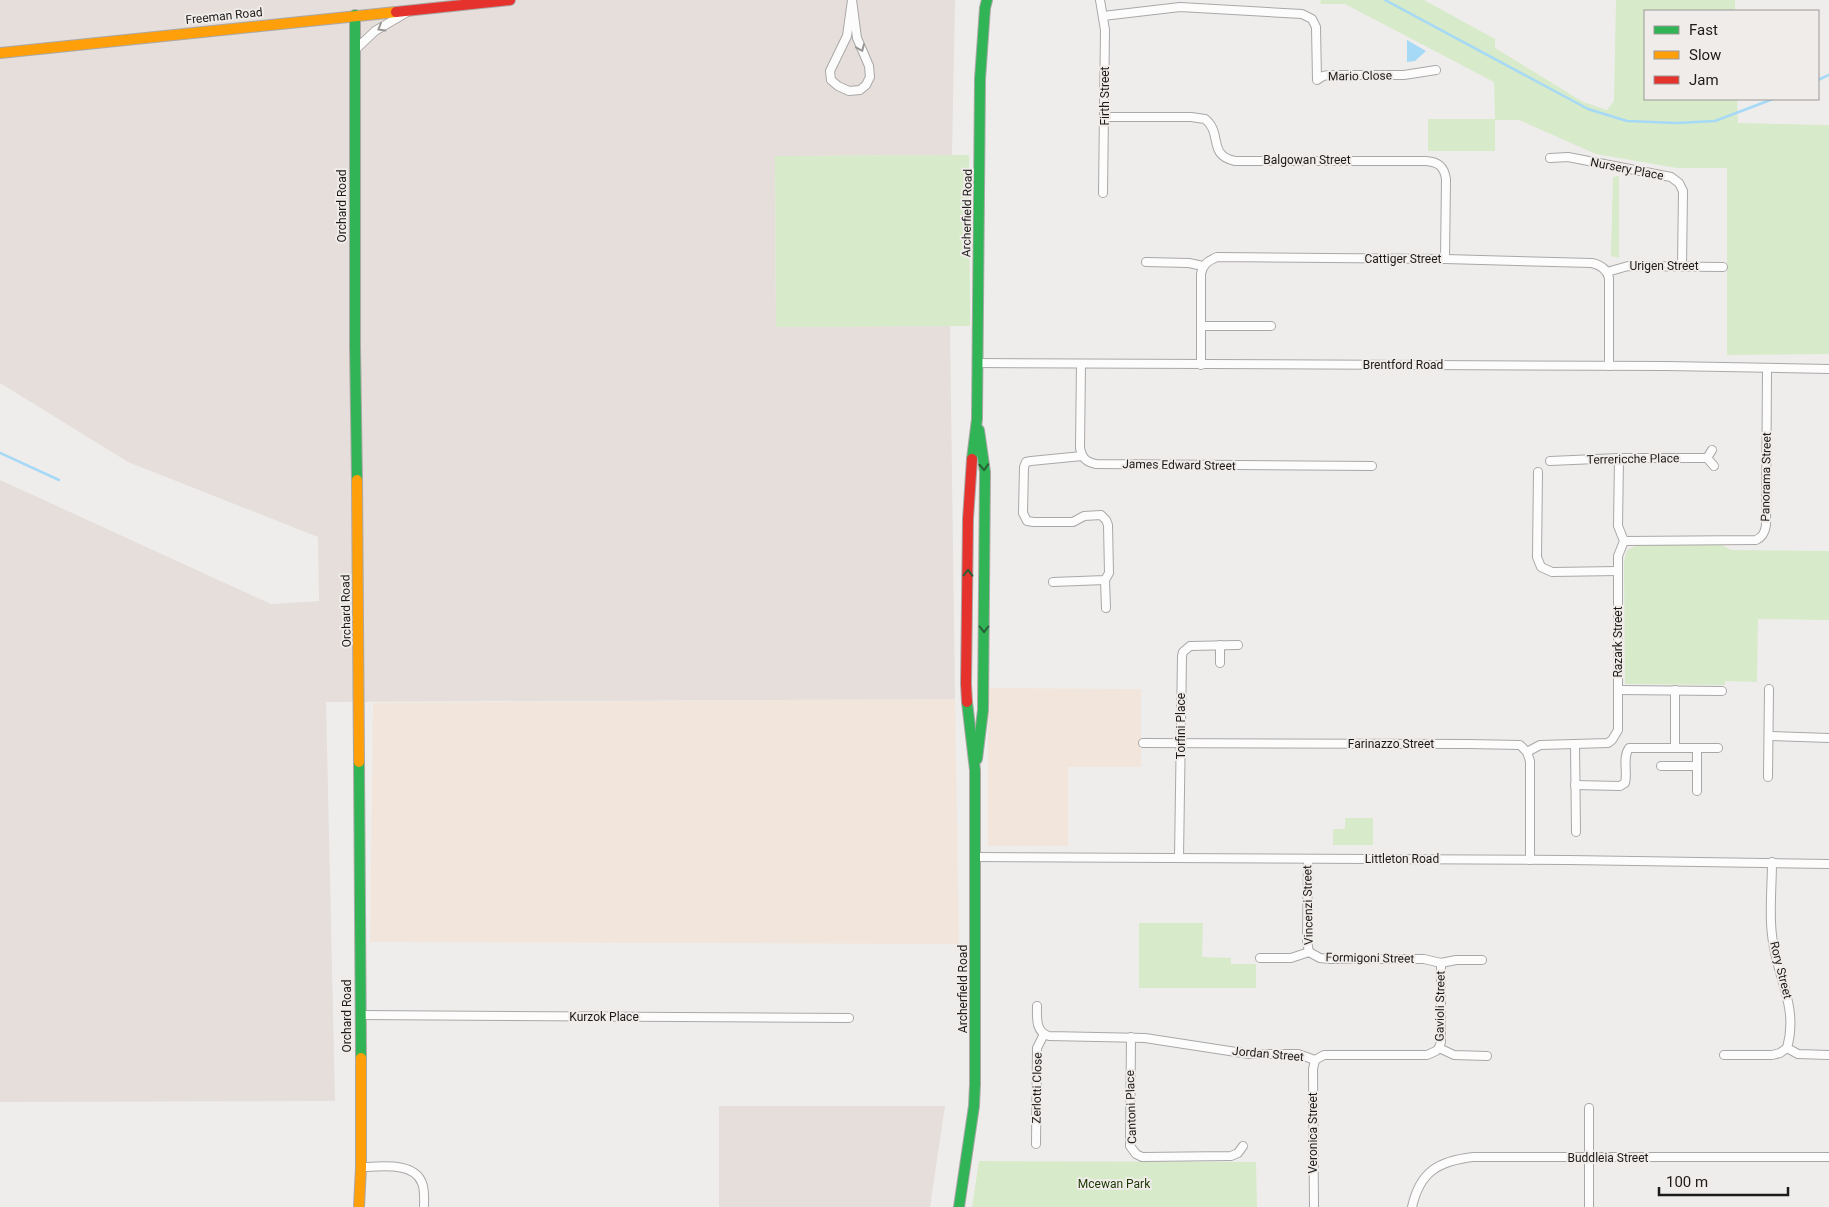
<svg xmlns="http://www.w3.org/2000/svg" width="1829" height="1207" font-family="Roboto,sans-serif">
<rect width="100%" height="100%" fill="#efedeb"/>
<g fill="#f1e5dc">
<polygon points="988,688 1141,689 1141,767 1068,767 1068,846 988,846"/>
<polygon points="955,699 959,944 370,942 373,703"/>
</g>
<g fill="#e5deda">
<polygon points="0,0 955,0 952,155 775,156 776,327 950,326 955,699 326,702 335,1101 0,1102 0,480 271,604 319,601 318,537 128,462 0,383"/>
<polygon points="719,1106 945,1106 930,1207 719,1207"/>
</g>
<g fill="#d7eac9">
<polygon points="1321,0 1424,0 1495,39 1495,48 1583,102 1607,110 1614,101 1616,0 1735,0 1735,11 1645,11 1645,99 1737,99 1738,123 1829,125 1829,354 1727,355 1727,168 1677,168 1596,154 1519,120 1495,120 1495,151 1428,151 1428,119 1495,119 1494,82 1345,4 1320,4"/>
<polygon points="969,155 970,326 776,327 775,156"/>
<polygon points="1619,176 1619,258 1611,256 1613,177"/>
<polygon points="1638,545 1722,545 1731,550 1829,551 1829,620 1758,619 1757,682 1725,681 1725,685 1625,684 1624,561 1627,550"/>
<polygon points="1345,818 1373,818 1373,845 1333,845 1333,829 1345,829"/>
<polygon points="1139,923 1203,923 1202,957 1231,958 1231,964 1256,964 1256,988 1139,988"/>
<polygon points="979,1161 1256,1162 1257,1207 972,1207"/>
</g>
<polygon fill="#a6d9f6" points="1407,40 1426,51 1415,61 1407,62"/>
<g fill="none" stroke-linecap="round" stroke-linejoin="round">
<g stroke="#a6d9f6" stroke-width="2.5">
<polyline points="1385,0 1588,109 1627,121 1677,123 1715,121 1773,99"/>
<polyline points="1818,80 1829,75"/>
<polyline points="0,453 59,480"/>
</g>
<g stroke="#aaa8a7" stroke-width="10">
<g id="street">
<polyline points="852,0 847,36 830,71 831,80 838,86 849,91 860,90 866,85 870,77 869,66 857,38 852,0"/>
<polyline points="1100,0 1105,30 1103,193"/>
<polyline points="1103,16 1180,7 1302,14 1312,19 1316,27 1317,80 1323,76 1329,75 1404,75 1436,70"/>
<polyline points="355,50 375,31 409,11"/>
<path d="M1105,117H1191L1205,119C1223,133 1207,155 1235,161H1426C1438,162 1444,166 1446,179L1445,259"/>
<polyline points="1550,158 1568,157 1671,177 1679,183 1683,191 1682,266"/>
<polyline points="1146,262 1189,263 1203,266"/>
<polyline points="1607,272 1628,266 1723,267"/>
<polyline points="1201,326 1271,326"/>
<polyline points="977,363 1666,366 1829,369"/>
<path d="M1081,364L1080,448C1082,458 1086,462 1096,464L1372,466"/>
<path d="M1201,365V274C1203,264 1208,261 1217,257L1445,259L1592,263C1601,265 1607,269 1609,278V366"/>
<polyline points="1707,458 1714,466"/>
<polyline points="1550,461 1619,458 1707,458 1712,450"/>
<polyline points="1538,472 1537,557 1541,567 1552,572 1618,571"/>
<path d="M1624,541L1756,540C1763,537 1765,532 1766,525L1767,368"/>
<polyline points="1105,580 1106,608"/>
<polyline points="1053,582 1105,580 1109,573 1108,525 1106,520 1101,515 1084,516 1073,522 1034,522 1027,521 1023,513 1024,467 1026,462 1031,461 1082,456"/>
<polyline points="1220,645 1220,663"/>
<polyline points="1618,690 1722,691"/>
<polyline points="1769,736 1829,738"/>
<polyline points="1143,743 1469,744 1520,745 1527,752 1530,761 1530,860"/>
<polyline points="1575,744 1576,832"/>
<polyline points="1675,748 1675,690"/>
<polyline points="1697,748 1697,791"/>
<polyline points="1527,752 1540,745 1608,743 1612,740 1618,730 1618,556 1624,541 1618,526 1619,458"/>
<polyline points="1661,766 1697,766"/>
<polyline points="1768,777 1769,689"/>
<path d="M1575,785L1620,786L1625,783C1628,772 1622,758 1629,748H1718"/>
<polyline points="976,857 1569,860 1829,864"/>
<polyline points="1179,858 1182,656 1183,652 1190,646 1238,645"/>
<polyline points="1308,859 1307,941 1309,952"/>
<path d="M1772,862C1772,886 1769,912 1772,935C1776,976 1799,1006 1787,1048"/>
<polyline points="1260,958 1291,958 1309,952 1320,958 1330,959 1424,959 1441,963 1456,960 1482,960"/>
<path d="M1037,1006C1037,1017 1035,1032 1049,1036L1145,1038L1249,1054H1298L1315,1060L1324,1055H1427L1436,1051L1439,1048L1454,1055L1487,1056"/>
<polyline points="360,1015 849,1018"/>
<polyline points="1131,1037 1130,1146 1136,1154 1142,1157 1231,1156 1238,1153 1243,1146"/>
<polyline points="1439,1048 1441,1042 1441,963"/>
<polyline points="1724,1055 1772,1055 1780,1053 1787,1048 1798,1054 1828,1055"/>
<polyline points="1589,1108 1589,1207"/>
<polyline points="1036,1144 1037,1048 1044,1034"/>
<path d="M361,1167C379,1167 414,1161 422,1183C425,1190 424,1199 424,1207"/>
<polyline points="1314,1207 1313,1069 1315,1060"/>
<path d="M1412,1207C1420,1171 1439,1161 1473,1157H1829"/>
</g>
</g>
<g stroke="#aaa8a7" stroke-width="12">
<g id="fast">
<polyline points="355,15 355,346 357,480"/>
<polyline points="972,459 977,419 980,79 985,8 987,0"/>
<polyline points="977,759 983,710 985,472 979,430"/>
<polyline points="359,762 361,1058"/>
<polyline points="959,1207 974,1106 975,1084 975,770 967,702"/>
</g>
</g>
<g stroke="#aaa8a7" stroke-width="12">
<g id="slow">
<polyline points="0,53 396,12"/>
<polyline points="357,480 359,762"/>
<polyline points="359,1207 361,1167 361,1058"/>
</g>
</g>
<g stroke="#aaa8a7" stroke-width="12">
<g id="jam">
<polyline points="396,12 510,0"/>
<polyline points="967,702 966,684 968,519 972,459"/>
</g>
</g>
<use href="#street" stroke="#fdfcfc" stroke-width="8"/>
<use href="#fast" stroke="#30b455" stroke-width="10"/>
<use href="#slow" stroke="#ff9f0a" stroke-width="10"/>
<use href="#jam" stroke="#e5322d" stroke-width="10"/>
</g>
<defs><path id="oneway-chevron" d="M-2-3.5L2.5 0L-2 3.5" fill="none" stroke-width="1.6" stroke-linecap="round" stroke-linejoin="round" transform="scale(1.25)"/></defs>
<g stroke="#989796">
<use href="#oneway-chevron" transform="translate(381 28) rotate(150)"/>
<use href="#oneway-chevron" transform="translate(861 48) rotate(67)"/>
</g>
<g stroke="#266035">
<use href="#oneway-chevron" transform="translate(984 467) rotate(87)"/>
<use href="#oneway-chevron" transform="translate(968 573) rotate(-89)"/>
<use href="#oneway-chevron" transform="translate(984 629) rotate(90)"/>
</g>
<g text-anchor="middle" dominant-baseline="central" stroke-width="4" stroke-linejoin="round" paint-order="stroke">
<g font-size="12" fill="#1d1b1a" stroke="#f0ecea">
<text transform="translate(224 16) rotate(-6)">Freeman Road</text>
<text transform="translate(1360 76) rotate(-1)">Mario Close</text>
<text transform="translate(1105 96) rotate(-90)">Firth Street</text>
<text x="1307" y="160">Balgowan Street</text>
<text transform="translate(1627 169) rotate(11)">Nursery Place</text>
<text transform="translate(342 206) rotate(-90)">Orchard Road</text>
<text transform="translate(967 213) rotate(-89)">Archerfield Road</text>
<text x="1403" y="259">Cattiger Street</text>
<text x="1664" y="266">Urigen Street</text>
<text x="1403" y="365">Brentford Road</text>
<text transform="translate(1633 459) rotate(-1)">Terrericche Place</text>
<text transform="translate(1179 465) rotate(1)">James Edward Street</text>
<text transform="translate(1766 477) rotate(-89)">Panorama Street</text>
<text transform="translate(346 611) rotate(-91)">Orchard Road</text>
<text transform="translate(1618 642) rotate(-90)">Razark Street</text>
<text transform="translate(1181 726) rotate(-90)">Torfini Place</text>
<text x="1391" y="744">Farinazzo Street</text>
<text x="1402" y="859">Littleton Road</text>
<text transform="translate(1308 905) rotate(-91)">Vincenzi Street</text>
<text transform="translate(1370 958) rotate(1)">Formigoni Street</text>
<text transform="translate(1781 970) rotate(76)">Rory Street</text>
<text transform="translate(963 989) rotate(-90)">Archerfield Road</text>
<text transform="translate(1440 1006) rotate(-89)">Gavioli Street</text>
<text transform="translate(347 1016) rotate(-90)">Orchard Road</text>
<text x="604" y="1017">Kurzok Place</text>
<text transform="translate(1268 1054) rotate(5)">Jordan Street</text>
<text transform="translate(1037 1088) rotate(-89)">Zerlotti Close</text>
<text transform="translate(1131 1107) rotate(-92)">Cantoni Place</text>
<text transform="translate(1313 1133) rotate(-90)">Veronica Street</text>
<text x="1608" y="1158">Buddleia Street</text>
</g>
<g font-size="12" fill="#1b3800" stroke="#f0ecea">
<text x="1114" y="1184">Mcewan Park</text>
</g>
</g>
<rect x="1644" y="10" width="175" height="90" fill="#f0ecea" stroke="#9c9897"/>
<rect x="1654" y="26" width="25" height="8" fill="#30b455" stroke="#9c9897"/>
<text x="1689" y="35" font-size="15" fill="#1d1b1a">Fast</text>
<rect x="1654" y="51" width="25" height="8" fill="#ff9f0a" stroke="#9c9897"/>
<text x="1689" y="60" font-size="15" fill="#1d1b1a">Slow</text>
<rect x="1654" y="76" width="25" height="8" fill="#e5322d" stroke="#9c9897"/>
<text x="1689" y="85" font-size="15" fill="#1d1b1a">Jam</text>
<path d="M1659 1187v8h129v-8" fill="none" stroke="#1d1b1a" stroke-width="2.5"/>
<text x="1666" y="1187" font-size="15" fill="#1d1b1a" stroke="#f0ecea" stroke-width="4" paint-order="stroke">100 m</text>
</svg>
